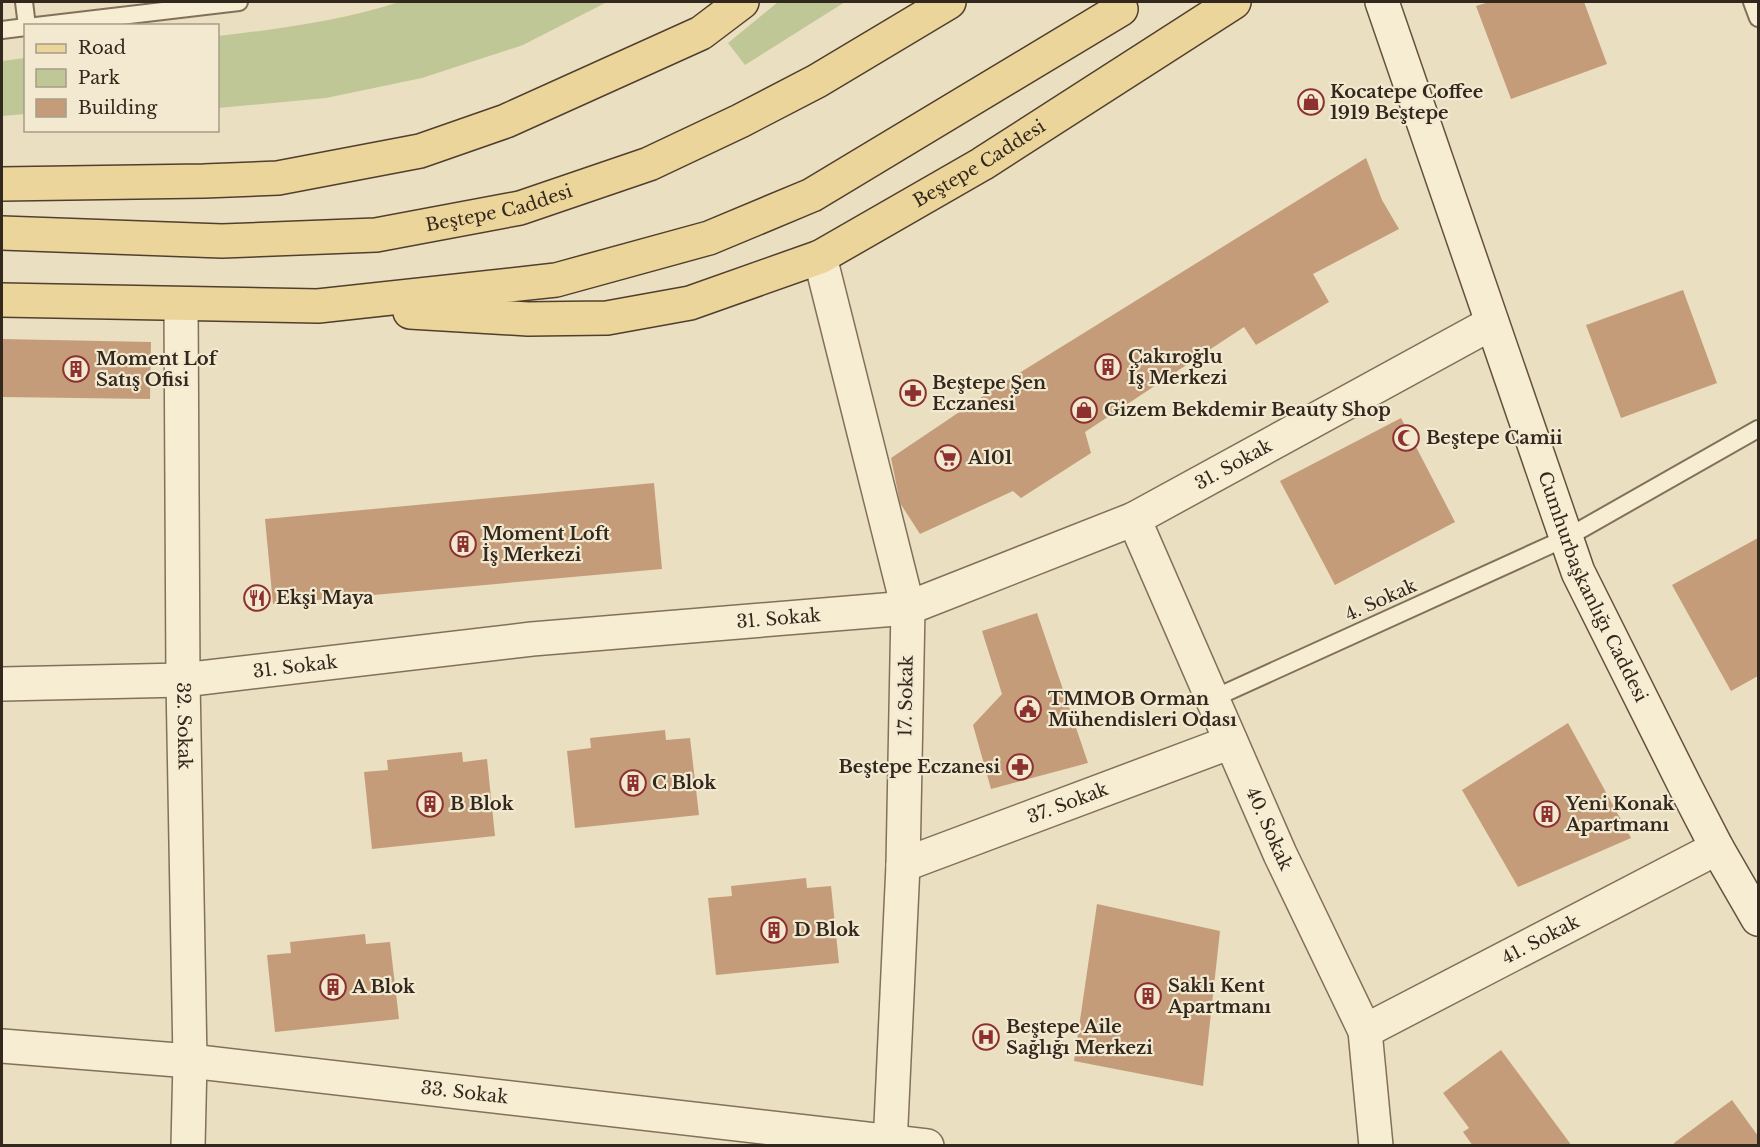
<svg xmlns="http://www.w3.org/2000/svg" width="1760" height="1147" font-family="'Libre Baskerville',serif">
<rect width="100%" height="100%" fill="#eadfc1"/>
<g fill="#c0c796">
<path d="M399,2H607L523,45L422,78L326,98L218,108V36C278,29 340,21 399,2Z"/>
<polygon points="778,2 845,2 745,65 728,43"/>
<polygon points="25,58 25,114 2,116 2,61"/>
</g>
<g fill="#c59c79">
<polygon points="1489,2 1584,2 1607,64 1511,99 1476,6"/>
<polygon points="1366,158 1382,200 1399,229 1313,274 1329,302 1256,345 1244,327 1085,432 1091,453 1021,498 1013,491 920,534 900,503 891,458 995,388"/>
<polygon points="1683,290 1717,383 1621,418 1586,325"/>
<polygon points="2,339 151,342 150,399 2,397"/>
<polygon points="1401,418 1455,522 1335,585 1280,481"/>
<polygon points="654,483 662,569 273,604 265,519"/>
<polygon points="1758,538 1758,676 1731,691 1672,585"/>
<polygon points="1037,613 1088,763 991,789 973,725 1002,694 982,631"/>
<polygon points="1568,723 1631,838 1518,887 1462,790"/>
<polygon points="665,730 666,740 690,738 699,815 575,828 567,751 591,748 590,738"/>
<polygon points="462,752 463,762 487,759 495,836 372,849 364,772 388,770 387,760"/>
<polygon points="806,878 807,888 831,886 839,963 716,975 708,898 732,896 731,886"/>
<polygon points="1097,904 1220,931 1203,1086 1074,1061"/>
<polygon points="365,934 366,944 390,942 399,1019 275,1032 267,955 291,953 290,942"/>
<polygon points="1501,1050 1572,1146 1473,1146 1463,1132 1469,1128 1443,1093"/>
<polygon points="1732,1100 1758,1136 1758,1146 1675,1146 1674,1143"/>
</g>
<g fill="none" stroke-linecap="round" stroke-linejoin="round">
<g stroke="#82715a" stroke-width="20">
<g id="lane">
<polyline points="24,2 27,26"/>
<polyline points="1752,2 1758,18"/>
<polyline points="36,26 239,2"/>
<polyline points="2,30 26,27"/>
<polyline points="1212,699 1566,538 1758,429"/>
</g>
</g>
<g stroke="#82715a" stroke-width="36">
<g id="street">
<polyline points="820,257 908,608 903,865 890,1146"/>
<path id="s1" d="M181,304L183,680L190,1061L188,1146"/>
<path id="s2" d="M1134,519L1280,854L1365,1031L1376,1146"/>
<path id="s3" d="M2,684L183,680L532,639L908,608L1134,519L1492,323"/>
<path id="s4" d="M903,865L1231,742"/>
<path id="s5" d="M1365,1031L1717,848"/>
<path id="s6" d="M2,1046L190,1061L927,1146"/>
</g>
</g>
<g stroke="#64523d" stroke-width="36">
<g id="secondary">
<path id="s7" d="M1382,2L1578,572L1686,788L1717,848L1758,919"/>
</g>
</g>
<g stroke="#503f2e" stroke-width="36">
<g id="primary">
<polyline points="2,184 204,181 278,178 420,151 506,121 701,33 742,2"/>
<path id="s8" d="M2,233L222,241L376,235L520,208L649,164L740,121L817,81L949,2"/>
<polyline points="2,300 318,306 556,280 709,238 812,195 1121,9"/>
<path id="s9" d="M410,312L528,319L607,318L690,303L820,257L982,164L1234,2"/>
</g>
</g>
<use href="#lane" stroke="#f6edd3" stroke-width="16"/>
<use href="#street" stroke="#f6edd3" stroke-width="33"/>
<use href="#secondary" stroke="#f6edd3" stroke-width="33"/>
<use href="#primary" stroke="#ebd59b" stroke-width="33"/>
</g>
<defs>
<g id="shop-ring" transform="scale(1.35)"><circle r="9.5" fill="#f2e9d0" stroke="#8c312f" stroke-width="1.5"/><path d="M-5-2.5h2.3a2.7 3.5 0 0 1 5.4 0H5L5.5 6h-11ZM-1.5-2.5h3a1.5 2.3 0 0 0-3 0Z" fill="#8c312f"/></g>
<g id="building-ring" transform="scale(1.35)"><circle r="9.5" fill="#f2e9d0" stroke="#8c312f" stroke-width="1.5"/><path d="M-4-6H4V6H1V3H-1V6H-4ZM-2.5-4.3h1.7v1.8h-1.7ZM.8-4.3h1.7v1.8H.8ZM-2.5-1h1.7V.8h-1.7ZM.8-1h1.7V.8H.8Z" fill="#8c312f"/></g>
<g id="pharmacy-ring" transform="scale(1.35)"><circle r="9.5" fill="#f2e9d0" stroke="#8c312f" stroke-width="1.5"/><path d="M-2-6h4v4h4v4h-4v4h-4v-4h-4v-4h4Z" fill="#8c312f"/></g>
<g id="mosque-ring" transform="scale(1.35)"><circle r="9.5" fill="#f2e9d0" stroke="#8c312f" stroke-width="1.5"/><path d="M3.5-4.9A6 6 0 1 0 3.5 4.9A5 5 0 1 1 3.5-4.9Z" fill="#8c312f"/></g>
<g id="supermarket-ring" transform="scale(1.35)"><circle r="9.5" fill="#f2e9d0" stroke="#8c312f" stroke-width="1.5"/><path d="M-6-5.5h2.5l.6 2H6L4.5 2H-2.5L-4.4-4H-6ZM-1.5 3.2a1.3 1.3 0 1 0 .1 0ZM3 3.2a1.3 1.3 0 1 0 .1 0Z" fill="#8c312f"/></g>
<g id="restaurant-ring" transform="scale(1.35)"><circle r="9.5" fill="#f2e9d0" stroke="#8c312f" stroke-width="1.5"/><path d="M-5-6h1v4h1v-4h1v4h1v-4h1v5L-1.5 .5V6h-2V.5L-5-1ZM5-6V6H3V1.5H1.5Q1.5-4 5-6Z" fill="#8c312f"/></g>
<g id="civic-ring" transform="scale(1.35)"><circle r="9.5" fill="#f2e9d0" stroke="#8c312f" stroke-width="1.5"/><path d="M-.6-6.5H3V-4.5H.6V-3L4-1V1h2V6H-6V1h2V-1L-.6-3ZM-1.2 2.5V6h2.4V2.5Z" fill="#8c312f"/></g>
<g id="hospital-ring" transform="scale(1.35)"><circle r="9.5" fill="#f2e9d0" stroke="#8c312f" stroke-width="1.5"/><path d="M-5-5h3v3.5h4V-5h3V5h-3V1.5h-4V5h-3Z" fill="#8c312f"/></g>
</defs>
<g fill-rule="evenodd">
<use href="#shop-ring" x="1311" y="102"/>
<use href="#building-ring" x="1108" y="367"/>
<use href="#building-ring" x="76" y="369"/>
<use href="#pharmacy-ring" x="913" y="393"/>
<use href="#shop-ring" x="1084" y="410"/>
<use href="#mosque-ring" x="1406" y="438"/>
<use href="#supermarket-ring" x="948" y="458"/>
<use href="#building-ring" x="463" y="544"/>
<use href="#restaurant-ring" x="257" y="598"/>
<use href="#civic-ring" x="1028" y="709"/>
<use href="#pharmacy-ring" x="1020" y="767"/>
<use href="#building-ring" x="633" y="783"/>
<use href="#building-ring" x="430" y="804"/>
<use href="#building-ring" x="1547" y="814"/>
<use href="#building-ring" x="774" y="930"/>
<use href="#building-ring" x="333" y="987"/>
<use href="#building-ring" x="1148" y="996"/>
<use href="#hospital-ring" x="986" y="1037"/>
</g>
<g text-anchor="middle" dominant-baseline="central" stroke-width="4.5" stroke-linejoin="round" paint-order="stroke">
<g font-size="18" font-weight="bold" fill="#33281d" stroke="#f2e9d0" text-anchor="start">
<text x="1330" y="92">Kocatepe Coffee<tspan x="1330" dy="21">1919 Beştepe</tspan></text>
<text x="1128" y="357">Çakıroğlu<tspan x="1128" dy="21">İş Merkezi</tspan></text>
<text x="96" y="359">Moment Lof<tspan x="96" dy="21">Satış Ofisi</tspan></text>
<text x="932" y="383">Beştepe Şen<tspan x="932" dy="21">Eczanesi</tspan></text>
<text x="1104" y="410">Gizem Bekdemir Beauty Shop</text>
<text x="1426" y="438">Beştepe Camii</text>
<text x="968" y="458">A101</text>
<text x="482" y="534">Moment Loft<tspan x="482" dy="21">İş Merkezi</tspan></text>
<text x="276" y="598">Ekşi Maya</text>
<text x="1048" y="699">TMMOB Orman<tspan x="1048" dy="21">Mühendisleri Odası</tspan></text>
<text x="1000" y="767" text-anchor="end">Beştepe Eczanesi</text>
<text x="652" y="783">C Blok</text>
<text x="450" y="804">B Blok</text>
<text x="1566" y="804">Yeni Konak<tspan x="1566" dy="21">Apartmanı</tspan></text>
<text x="794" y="930">D Blok</text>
<text x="1168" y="986">Saklı Kent<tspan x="1168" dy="21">Apartmanı</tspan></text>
<text x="352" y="987">A Blok</text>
<text x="1006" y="1027">Beştepe Aile<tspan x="1006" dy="21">Sağlığı Merkezi</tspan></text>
</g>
<g font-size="18" fill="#33281d" stroke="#f2e9d0">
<text stroke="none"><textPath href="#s9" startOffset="604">Beştepe Caddesi</textPath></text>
<text stroke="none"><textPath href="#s8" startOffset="500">Beştepe Caddesi</textPath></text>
<text stroke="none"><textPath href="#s3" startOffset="1266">31. Sokak</textPath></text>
<text stroke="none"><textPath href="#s7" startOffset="622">Cumhurbaşkanlığı Caddesi</textPath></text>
<text transform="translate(1381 600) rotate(-24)">4. Sokak</text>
<text stroke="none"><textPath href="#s3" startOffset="780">31. Sokak</textPath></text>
<text stroke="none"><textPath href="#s3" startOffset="294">31. Sokak</textPath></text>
<text transform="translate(906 696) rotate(-89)">17. Sokak</text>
<text stroke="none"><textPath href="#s1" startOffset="422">32. Sokak</textPath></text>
<text stroke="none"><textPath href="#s4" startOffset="176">37. Sokak</textPath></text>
<text stroke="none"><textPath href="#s2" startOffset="338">40. Sokak</textPath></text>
<text stroke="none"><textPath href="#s5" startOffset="198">41. Sokak</textPath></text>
<text stroke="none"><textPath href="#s6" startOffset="465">33. Sokak</textPath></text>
</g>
</g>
<rect width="1760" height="1147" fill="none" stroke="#33281d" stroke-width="6"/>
<rect x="24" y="24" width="195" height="108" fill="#f2e9d0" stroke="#a69c88" stroke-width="1.5"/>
<rect x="36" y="44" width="30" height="9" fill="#ebd59b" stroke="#a69c88" stroke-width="1.5"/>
<text x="78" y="54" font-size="18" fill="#33281d">Road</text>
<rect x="36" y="69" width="30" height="18" fill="#c0c796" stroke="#a69c88" stroke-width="1.5"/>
<text x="78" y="84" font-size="18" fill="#33281d">Park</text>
<rect x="36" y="99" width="30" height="18" fill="#c59c79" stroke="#a69c88" stroke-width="1.5"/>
<text x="78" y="114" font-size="18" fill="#33281d">Building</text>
</svg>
